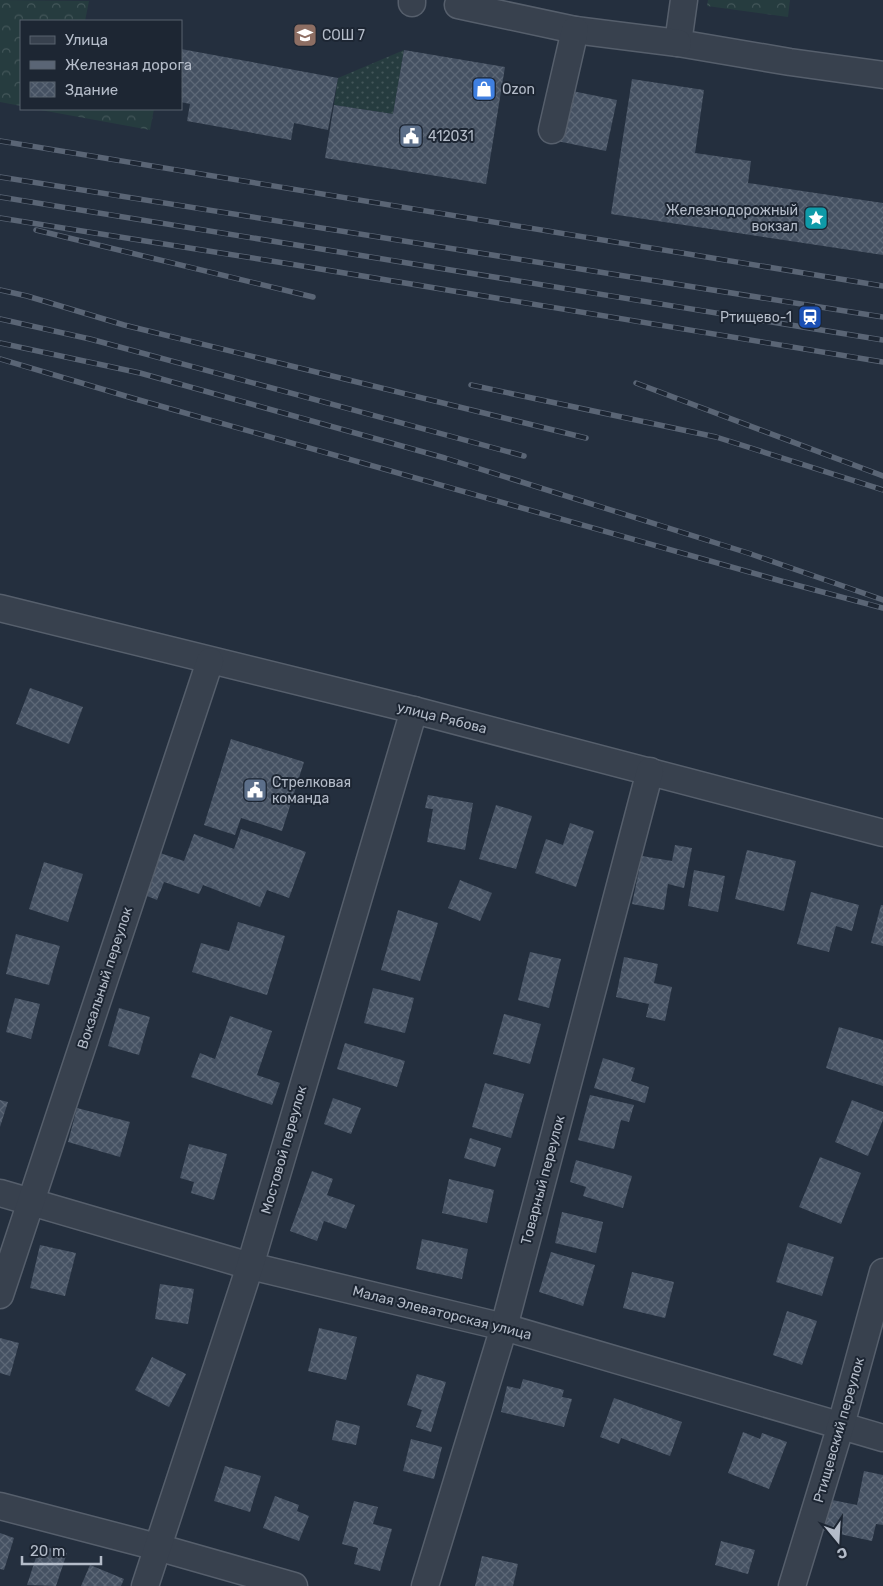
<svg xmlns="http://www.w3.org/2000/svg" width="883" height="1586" font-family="Rubik,sans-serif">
<defs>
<pattern id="grass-dots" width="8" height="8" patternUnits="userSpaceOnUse" patternTransform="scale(1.25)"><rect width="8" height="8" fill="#263c3f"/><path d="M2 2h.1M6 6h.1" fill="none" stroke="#435659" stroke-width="1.8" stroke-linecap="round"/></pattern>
<pattern id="forest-crowns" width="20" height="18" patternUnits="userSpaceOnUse" patternTransform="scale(1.25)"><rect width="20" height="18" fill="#263c3f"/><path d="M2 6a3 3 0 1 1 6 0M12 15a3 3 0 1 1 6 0" fill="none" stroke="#435659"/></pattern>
<pattern id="building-cross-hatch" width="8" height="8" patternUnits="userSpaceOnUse" patternTransform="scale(1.25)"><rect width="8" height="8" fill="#455162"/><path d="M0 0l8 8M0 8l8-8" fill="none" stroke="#5d6877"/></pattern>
</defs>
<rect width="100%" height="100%" fill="#242f3e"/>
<polygon fill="url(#grass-dots)" points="404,50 393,114 334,105 338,78"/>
<g fill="url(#forest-crowns)">
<polygon points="0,0 89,1 85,21 21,21 21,106 0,102"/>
<polygon points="708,0 790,0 788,17 707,6"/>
<polygon points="35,109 154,109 150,130"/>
</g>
<g fill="url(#building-cross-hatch)">
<polygon points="181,49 338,78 328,130 294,123 291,140 187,121 190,104 181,102"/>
<polygon points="404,50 505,67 486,184 325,158 334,105 393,114"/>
<polygon points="632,79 704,90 695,153 751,161 748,183 883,203 883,255 611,214"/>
<polygon points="567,90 617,100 606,151 557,141"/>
<polygon points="30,688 83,707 69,744 16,724"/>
<polygon points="231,739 304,762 282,831 241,818 235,835 204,825"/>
<polygon points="428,795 473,803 465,850 427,842 433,809 425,808"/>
<polygon points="496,805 532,816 516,869 479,859"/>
<polygon points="570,823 594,831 576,887 535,873 546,839 563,845"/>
<polygon points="241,829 306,852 289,898 267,890 260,907 203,885 199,894 164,882 157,900 142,894 157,852 184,861 194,834 234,849"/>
<polygon points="675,845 692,848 684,888 668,884 664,910 632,904 642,856 672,861"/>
<polygon points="747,850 796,861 784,911 735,899"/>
<polygon points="44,862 83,874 68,922 29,909"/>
<polygon points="694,870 725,876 718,912 688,906"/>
<polygon points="460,880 492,893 480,921 448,908"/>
<polygon points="811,892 859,905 852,931 836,926 829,952 797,944"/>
<polygon points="881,905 883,905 883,946 871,943"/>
<polygon points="398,910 438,923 420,981 381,970"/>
<polygon points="238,922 285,936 267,995 192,972 201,943 229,951"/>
<polygon points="16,934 60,946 49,985 6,974"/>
<polygon points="530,952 561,959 549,1008 518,1000"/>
<polygon points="624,957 658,964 654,983 672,987 665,1021 646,1017 649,1004 616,997"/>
<polygon points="373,988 414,998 405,1033 364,1023"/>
<polygon points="15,998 40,1004 31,1039 6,1032"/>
<polygon points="119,1008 150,1017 139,1055 108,1046"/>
<polygon points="504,1014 541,1024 530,1064 493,1054"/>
<polygon points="230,1016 272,1031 257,1075 280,1083 272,1105 191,1077 200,1053 215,1059"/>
<polygon points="839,1027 883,1040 883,1086 826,1068"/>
<polygon points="345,1043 405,1061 397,1087 337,1069"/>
<polygon points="603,1058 635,1068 631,1081 649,1087 645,1103 594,1088"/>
<polygon points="485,1083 524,1094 511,1138 472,1127"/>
<polygon points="590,1095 634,1105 629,1122 621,1120 614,1149 578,1140"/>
<polygon points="333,1098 361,1108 351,1134 324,1124"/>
<polygon points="0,1100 8,1102 0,1127"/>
<polygon points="852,1100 883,1112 883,1120 868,1156 835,1142"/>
<polygon points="77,1108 130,1122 120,1157 68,1142"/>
<polygon points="470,1138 501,1148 495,1167 464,1158"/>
<polygon points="189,1144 227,1154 214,1200 191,1193 194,1182 180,1178"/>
<polygon points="820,1157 861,1173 841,1224 799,1207"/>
<polygon points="576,1160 632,1176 623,1208 583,1196 586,1187 570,1182"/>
<polygon points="312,1171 333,1179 327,1195 355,1205 346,1229 324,1221 317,1241 290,1231"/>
<polygon points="449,1179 494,1190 487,1223 442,1213"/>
<polygon points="562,1212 603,1222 596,1253 555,1243"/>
<polygon points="422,1239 468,1249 462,1279 416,1269"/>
<polygon points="788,1243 834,1257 822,1296 776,1282"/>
<polygon points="40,1245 76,1253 65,1296 30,1288"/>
<polygon points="551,1252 595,1265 583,1306 539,1292"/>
<polygon points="632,1272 674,1282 665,1318 623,1308"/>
<polygon points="160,1284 194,1289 188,1324 155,1319"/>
<polygon points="787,1311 817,1321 802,1365 773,1355"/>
<polygon points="319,1328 357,1337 346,1380 308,1371"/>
<polygon points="0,1338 19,1343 10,1376 0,1373"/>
<polygon points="152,1357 186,1374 169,1407 135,1390"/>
<polygon points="417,1374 446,1382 431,1432 416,1427 422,1410 407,1405"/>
<polygon points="523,1379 564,1390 562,1397 572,1399 564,1427 501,1412 507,1386 520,1389"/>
<polygon points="614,1398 682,1422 670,1456 621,1438 619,1444 600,1437"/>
<polygon points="336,1420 360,1426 356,1445 332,1440"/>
<polygon points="743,1432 760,1439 762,1433 787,1442 769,1489 728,1473"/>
<polygon points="411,1439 442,1447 434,1479 403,1471"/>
<polygon points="225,1466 261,1476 250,1512 214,1501"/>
<polygon points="864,1471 883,1475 883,1525 876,1524 872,1541 821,1530 827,1499 857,1505"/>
<polygon points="275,1496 299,1505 297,1511 309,1516 299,1541 263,1528"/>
<polygon points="354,1501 378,1507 373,1524 392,1529 380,1571 354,1564 358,1548 342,1544"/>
<polygon points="0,1533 14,1538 4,1570 0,1569"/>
<polygon points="721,1541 755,1550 748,1574 715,1565"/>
<polygon points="40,1545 67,1553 56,1586 27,1585"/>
<polygon points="482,1556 518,1564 513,1586 475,1586"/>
<polygon points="90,1565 124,1579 121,1586 81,1586"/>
</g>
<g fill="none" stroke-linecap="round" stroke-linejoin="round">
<g stroke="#565f6c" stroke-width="29">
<g id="minor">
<polyline points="684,0 678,43 790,62 883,75"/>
<polyline points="412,3 412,0"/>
<polyline points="458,5 575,30 678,43"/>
<polyline points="552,130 575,30"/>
<polyline points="0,608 414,710 883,833"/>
<polyline points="0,1193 250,1266 504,1327 883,1438"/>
<polyline points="0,1295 210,661"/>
<polyline points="0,1506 157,1547 294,1586"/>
<polyline points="145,1586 250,1266 414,710"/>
<polyline points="425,1586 504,1327 650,771"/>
<polyline points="792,1586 841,1425 883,1272"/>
</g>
</g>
<use href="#minor" stroke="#38414e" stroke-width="26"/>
<g stroke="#5a6575" stroke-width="5.5">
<g id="rail">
<polyline points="0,141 883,286"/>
<polyline points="0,177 883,317"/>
<polyline points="0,197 883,340"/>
<polyline points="0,218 284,263 883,362"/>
<polyline points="36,230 313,297"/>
<polyline points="0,290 27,296 124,325 586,438"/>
<polyline points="0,319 90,339 524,456"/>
<polyline points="0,343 140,373 445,458 748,553 883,600"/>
<polyline points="0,359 139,400 781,581 883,608"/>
<polyline points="636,383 883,476"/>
<polyline points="471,385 716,437 883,490"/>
</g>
</g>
<use href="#rail" stroke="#1d2633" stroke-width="4" stroke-dasharray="11" stroke-linecap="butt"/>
</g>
<defs>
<g id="school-square" transform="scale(1.25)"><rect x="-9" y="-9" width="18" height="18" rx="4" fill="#8d6e63" stroke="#1d2633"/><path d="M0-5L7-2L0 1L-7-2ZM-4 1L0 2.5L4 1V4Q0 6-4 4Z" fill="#fff"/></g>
<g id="shop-square" transform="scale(1.25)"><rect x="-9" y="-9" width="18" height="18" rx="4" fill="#3f7fe0" stroke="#1d2633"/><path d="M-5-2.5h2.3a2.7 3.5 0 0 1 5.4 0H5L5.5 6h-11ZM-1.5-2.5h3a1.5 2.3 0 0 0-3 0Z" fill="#fff"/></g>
<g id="civic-square" transform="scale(1.25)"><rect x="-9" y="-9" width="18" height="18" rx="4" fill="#5c6f8a" stroke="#1d2633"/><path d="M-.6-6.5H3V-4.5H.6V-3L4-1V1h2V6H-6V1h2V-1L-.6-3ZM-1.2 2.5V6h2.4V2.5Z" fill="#fff"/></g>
<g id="sight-square" transform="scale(1.25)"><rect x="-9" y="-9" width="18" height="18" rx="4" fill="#0f9aa8" stroke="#1d2633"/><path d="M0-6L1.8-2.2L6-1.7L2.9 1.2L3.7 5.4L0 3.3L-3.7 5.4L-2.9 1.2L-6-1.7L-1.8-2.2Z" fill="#fff"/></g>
<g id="station-square" transform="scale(1.25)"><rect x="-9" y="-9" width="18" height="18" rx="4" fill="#1a4fb4" stroke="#1d2633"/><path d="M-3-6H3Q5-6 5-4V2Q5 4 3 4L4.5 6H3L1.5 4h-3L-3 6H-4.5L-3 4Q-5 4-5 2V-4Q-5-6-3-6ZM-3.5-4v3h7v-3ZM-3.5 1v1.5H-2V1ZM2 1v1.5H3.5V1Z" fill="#fff"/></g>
</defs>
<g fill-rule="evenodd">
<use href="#school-square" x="305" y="35"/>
<use href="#shop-square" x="484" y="89"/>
<use href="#civic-square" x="411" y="136"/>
<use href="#sight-square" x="816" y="218"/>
<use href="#station-square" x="810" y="317"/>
<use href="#civic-square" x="255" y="790"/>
</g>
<g text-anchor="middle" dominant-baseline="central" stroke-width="4" stroke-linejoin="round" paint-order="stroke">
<g font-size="14" fill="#b4bcc9" stroke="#1d2633" text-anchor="start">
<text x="322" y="35">СОШ 7</text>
<text x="502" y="89">Ozon</text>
<text x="428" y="136">412031</text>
<text x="798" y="210" text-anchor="end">Железнодорожный<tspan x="798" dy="16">вокзал</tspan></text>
<text x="792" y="317" text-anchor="end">Ртищево-1</text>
<text x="272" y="782">Стрелковая<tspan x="272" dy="16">команда</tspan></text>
</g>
<g font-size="14" fill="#b4bcc9" stroke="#1d2633">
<text transform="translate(442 718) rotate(14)">улица Рябова</text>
<text transform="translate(105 978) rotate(-72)">Вокзальный переулок</text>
<text transform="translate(284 1150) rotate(-74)">Мостовой переулок</text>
<text transform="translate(543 1180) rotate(-75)">Товарный переулок</text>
<text transform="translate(442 1313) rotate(14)">Малая Элеваторская улица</text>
<text transform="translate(839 1430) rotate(-74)">Ртищевский переулок</text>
</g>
</g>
<rect x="20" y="20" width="162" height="90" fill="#1d2633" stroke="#59626f"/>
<rect x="30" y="36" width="25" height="8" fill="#38414e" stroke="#59626f"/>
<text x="65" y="45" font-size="15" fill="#b4bcc9">Улица</text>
<rect x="30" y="61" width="25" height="8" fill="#5a6575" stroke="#59626f"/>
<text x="65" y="70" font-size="15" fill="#b4bcc9">Железная дорога</text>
<rect x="30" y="82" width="25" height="15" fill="url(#building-cross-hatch)" stroke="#59626f"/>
<text x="65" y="95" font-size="15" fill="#b4bcc9">Здание</text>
<g transform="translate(838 1541) rotate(162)" stroke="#1d2633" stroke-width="4" paint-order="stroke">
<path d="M0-4L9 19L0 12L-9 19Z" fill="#b4bcc9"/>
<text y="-8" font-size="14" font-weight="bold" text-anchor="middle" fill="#b4bcc9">С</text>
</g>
<path d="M22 1556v8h79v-8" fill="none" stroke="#b4bcc9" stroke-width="2.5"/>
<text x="30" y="1556" font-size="15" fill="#b4bcc9" stroke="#1d2633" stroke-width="4" paint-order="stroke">20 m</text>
</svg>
